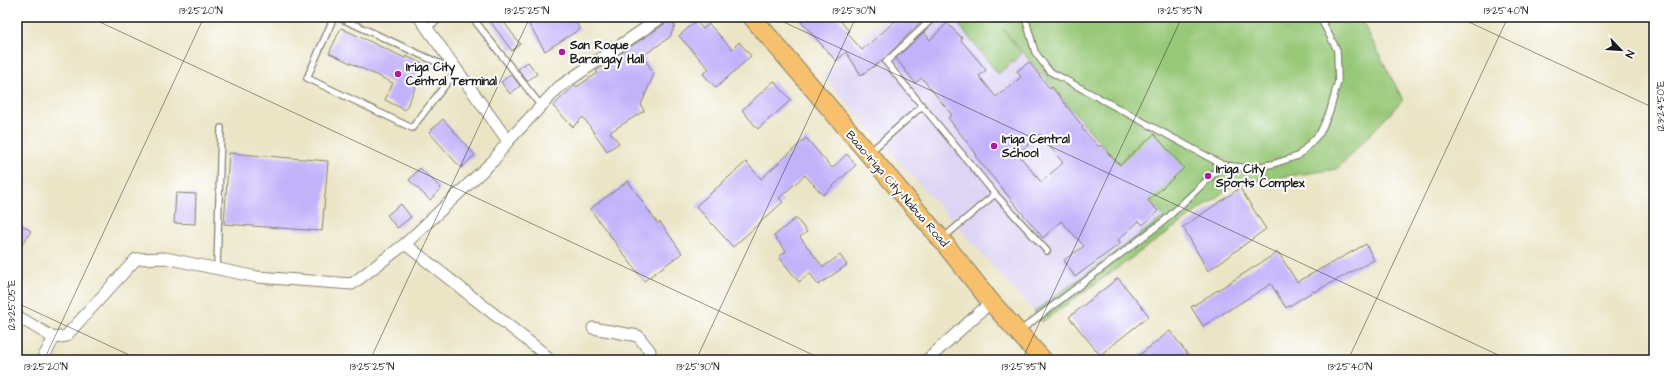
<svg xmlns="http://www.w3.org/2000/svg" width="1671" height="377" font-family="'Architects Daughter',sans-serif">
<rect width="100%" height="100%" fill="#fff"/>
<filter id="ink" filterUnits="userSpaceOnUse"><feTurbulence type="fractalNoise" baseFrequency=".025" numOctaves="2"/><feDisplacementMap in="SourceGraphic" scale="8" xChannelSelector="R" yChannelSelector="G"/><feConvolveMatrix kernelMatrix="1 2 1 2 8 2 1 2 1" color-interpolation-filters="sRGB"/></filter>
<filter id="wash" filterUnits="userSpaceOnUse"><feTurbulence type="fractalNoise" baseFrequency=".012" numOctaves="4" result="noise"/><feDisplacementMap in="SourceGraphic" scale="16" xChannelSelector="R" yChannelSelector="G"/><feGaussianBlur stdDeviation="0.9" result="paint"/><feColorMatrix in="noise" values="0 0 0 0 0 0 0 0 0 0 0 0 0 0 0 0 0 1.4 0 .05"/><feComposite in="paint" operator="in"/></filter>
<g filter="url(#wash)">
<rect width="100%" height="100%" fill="#ebe5c6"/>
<polygon fill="#ded5f5" points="885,17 992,17 1164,217 1034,312 822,75"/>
<polygon fill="#97c877" stroke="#5a724a" points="962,17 1360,17 1403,100 1337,169 1235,184 1042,322 1034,312 1164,217 1002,28 1022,54 998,74 956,21"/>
<g id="blocks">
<g fill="#c2b2fa" fill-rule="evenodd">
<polygon points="487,17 500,17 520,44 512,51"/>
<polygon points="533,17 572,17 580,29 545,51 527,21"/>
<polygon points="669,17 675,25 670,37 643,56 654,74 641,105 644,111 610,132 619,143 607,151 583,117 573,127 553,106 575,85 576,87 598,73 596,71 616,59 615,57 666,23"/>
<polygon points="797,17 837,17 849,31 847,33 862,50 900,17 925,17 882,61 861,75 846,52 836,61"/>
<polygon points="696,21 703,29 709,24 732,49 739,42 751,56 716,88 703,74 709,69 679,36"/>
<path d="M947,23L962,38L961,40L986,70L979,76L996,97L1021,77L1017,71L1029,62L1050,89L1052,87L1083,127L1082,129L1099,147L1100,145L1120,165L1154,134L1184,168L1148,201L1158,211L1143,225L1139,221L1118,240L1121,243L1075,277L1064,260L1084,246L1061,221L1043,238L975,156L977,155L948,118L952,115L922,78L915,83L896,58L924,32L930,40ZM1040,134L1063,163L1041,182L1018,154Z"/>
<polygon points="341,28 405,58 406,56 426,65 405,110 385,100 393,83 329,53"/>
<polygon points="528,62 537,74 527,81 518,69"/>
<polygon points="511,74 520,86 510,94 501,82"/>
<polygon points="774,81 791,100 758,129 742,110"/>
<polygon points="443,119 475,155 461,168 429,132"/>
<polygon points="806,138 832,168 847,154 856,165 823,195 805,175 779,198 783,202 733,247 696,206 746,162 761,179"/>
<polygon points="229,153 328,161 322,231 224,224"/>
<polygon points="420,168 441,188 430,200 409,180"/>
<polygon points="628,181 658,224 660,222 682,253 644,281 590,209"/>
<polygon points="1240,188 1266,229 1208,271 1183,227"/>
<polygon points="176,193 196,194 195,224 174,223"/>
<polygon points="401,204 411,217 397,228 387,215"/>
<polygon points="796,218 807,232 800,237 823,267 840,255 847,265 818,285 810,273 799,282 779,257 786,251 774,236"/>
<polygon points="17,222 31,231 17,253"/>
<polygon points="1366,244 1374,260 1314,292 1314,291 1286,308 1271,284 1203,326 1191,307 1278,252 1297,282"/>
<polygon points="1118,278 1149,316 1100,355 1069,317"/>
<polygon points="1170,331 1192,360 1133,360"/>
</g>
</g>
</g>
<g filter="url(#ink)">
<use href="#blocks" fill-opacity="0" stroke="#848071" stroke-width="1"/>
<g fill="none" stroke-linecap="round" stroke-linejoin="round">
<g stroke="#848071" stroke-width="8">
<g id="service">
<polyline points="334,17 307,78 412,128 457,70"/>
<polyline points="338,17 454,70"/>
<polyline points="472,17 541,106"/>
<polyline points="934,17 886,62 995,194 1047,251"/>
<polyline points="1025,17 1035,52 1049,71 1223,165 1249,168 1273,164 1298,156 1320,133 1330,111 1338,81 1337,50 1323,23 1317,17"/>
<polyline points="427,28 442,17"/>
<polyline points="870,152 922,106"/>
<polyline points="943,238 995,194"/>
<polyline points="217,269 221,128"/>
<polyline points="1021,330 1164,221 1223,165"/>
</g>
</g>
<g stroke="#848071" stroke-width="13">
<g id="minor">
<polyline points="419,17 508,141"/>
<polyline points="405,244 542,352 549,360"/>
<polyline points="17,316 54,338"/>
<polyline points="593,328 638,336 650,351 647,360"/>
<polyline points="54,338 66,336 136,259 165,258 257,277 352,284 405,244 494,160 508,141 559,87 662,17"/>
<polyline points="42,360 54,338"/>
<polyline points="927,360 991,302"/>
</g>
</g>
<g stroke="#848071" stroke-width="20">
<polyline id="primary" points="752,17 936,233 991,302 1043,360"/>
</g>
<use href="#service" stroke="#fff" stroke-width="5.5"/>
<use href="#minor" stroke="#fff" stroke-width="11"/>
<use href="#primary" stroke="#f7c06c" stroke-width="18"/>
</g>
</g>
<path fill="none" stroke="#1c1c1c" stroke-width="1" stroke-opacity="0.45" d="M89,17L824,360M773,17L1509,360M1458,17L1654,108M17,303L140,360M44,360L204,17M370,360L530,17M696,360L856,17M1022,360L1182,17M1348,360L1508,17"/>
<g fill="#b5179e" stroke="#fff" stroke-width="1.5">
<circle cx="562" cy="52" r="4"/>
<circle cx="398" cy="74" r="4"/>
<circle cx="994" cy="146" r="4"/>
<circle cx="1208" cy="176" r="4"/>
</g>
<g text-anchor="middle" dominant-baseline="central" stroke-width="4" stroke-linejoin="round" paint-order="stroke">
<g font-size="12" font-weight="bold" fill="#1c1c1c" stroke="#fff" text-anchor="start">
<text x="570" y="45">San Roque<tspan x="570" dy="14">Barangay Hall</tspan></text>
<text x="406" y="67">Iriga City<tspan x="406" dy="14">Central Terminal</tspan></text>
<text x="1002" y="139">Iriga Central<tspan x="1002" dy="14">School</tspan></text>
<text x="1216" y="169">Iriga City<tspan x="1216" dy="14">Sports Complex</tspan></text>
</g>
<g font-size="12" fill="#1c1c1c" stroke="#fff">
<text transform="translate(897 189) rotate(49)">Baao-Iriga City-Nabua Road</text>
</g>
</g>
<rect width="1671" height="377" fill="none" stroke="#fff" stroke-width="44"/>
<g transform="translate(1621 50) rotate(115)" stroke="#ffffff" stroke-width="3" paint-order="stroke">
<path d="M0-3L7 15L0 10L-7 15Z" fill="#1c1c1c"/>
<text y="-6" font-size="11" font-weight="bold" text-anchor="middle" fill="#1c1c1c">N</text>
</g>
<rect x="22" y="22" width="1627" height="333" fill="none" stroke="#1c1c1c" stroke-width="1.5"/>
<g font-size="10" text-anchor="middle" fill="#1c1c1c">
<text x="201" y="14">13°25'20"N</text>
<text x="527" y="14">13°25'25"N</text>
<text x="854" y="14">13°25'30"N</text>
<text x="1180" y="14">13°25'35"N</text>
<text x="1506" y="14">13°25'40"N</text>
<text transform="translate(1660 106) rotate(-90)" y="4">123°24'50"E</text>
<text transform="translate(11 305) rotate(-90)" y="4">123°25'05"E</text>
<text x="46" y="370">13°25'20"N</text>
<text x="372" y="370">13°25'25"N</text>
<text x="698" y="370">13°25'30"N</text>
<text x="1024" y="370">13°25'35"N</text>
<text x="1350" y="370">13°25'40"N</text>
</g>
</svg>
